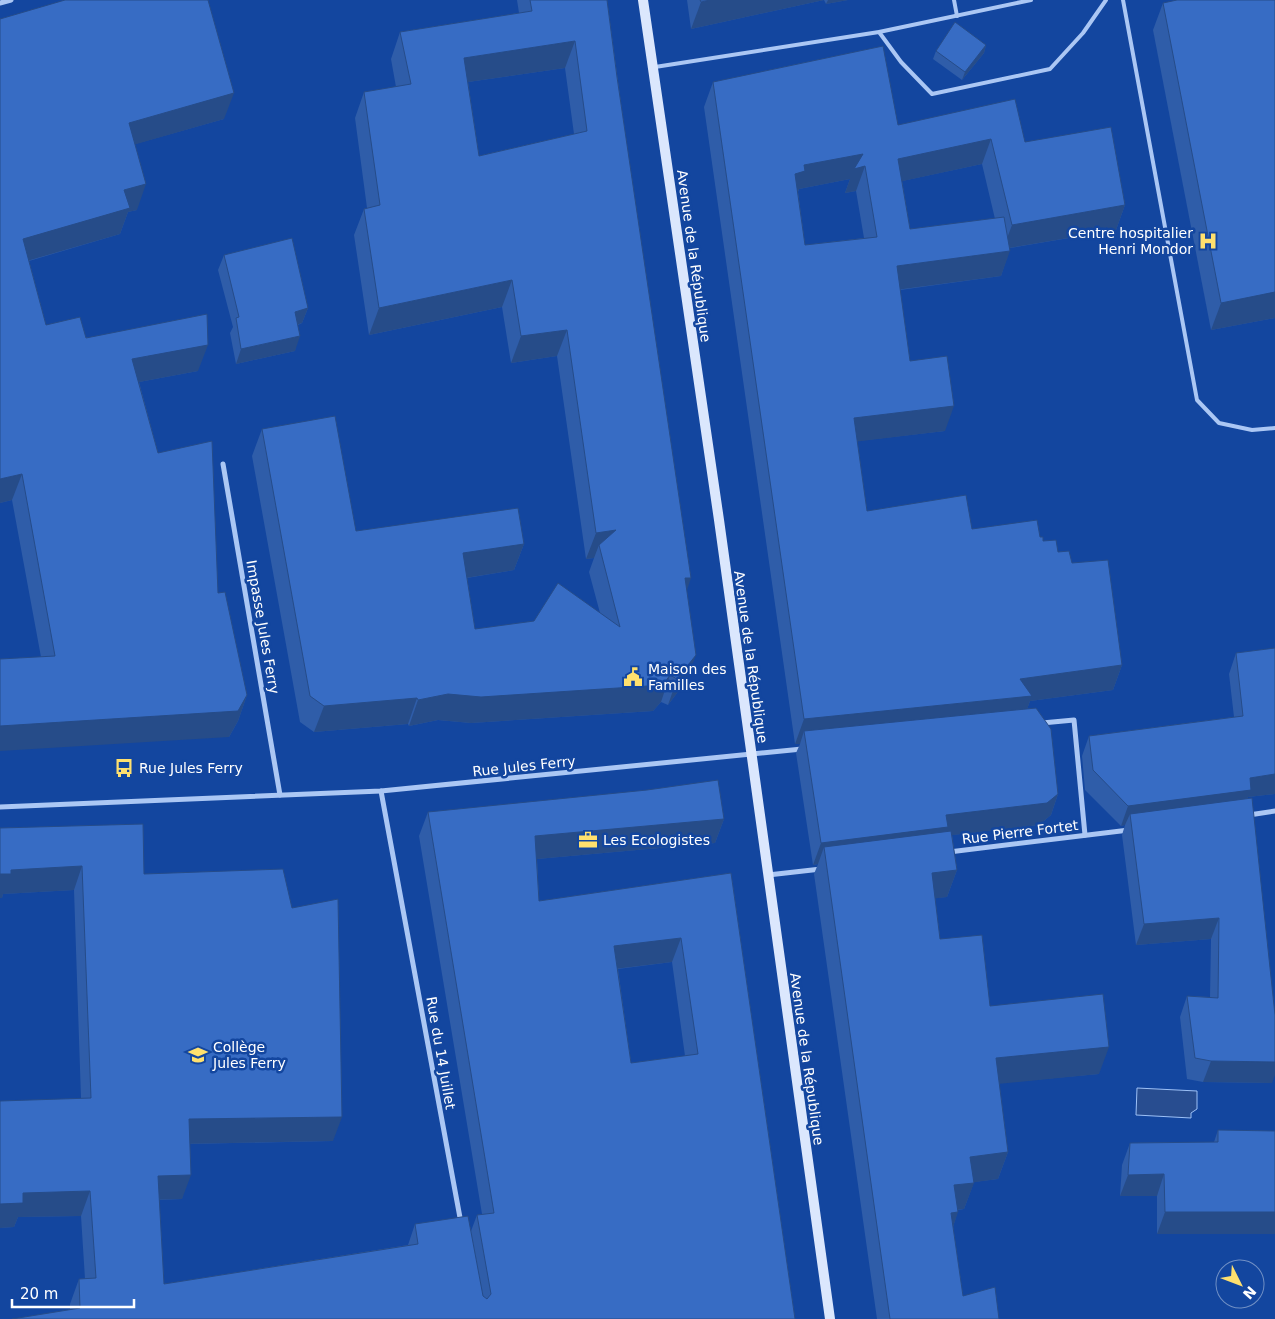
<svg xmlns="http://www.w3.org/2000/svg" width="1275" height="1319" font-family="'DejaVu Sans',sans-serif">
<rect width="100%" height="100%" fill="#13469f"/>
<polygon fill="#284d90" stroke="#9dc1f7" points="1137,1088 1197,1091 1197,1109 1191,1113 1191,1118 1136,1115"/>
<g fill="none" stroke-linecap="round" stroke-linejoin="round">
<g stroke="#abc7f4" stroke-width="4">
<polyline points="954,0 957,16"/>
<polyline points="1123,0 1197,400 1219,423 1252,430 1275,428"/>
<polyline points="879,32 901,62 932,94 1050,69 1083,33 1106,0"/>
<polyline points="655,67 879,32 1031,0"/>
</g>
<g stroke="#abc7f4" stroke-width="5">
<polyline points="0,3 11,0"/>
<polyline points="223,464 280,795"/>
<polyline points="1042,723 1074,720 1085,835"/>
<polyline points="381,791 461,1223"/>
<polyline points="0,807 381,791 802,749"/>
<polyline points="1249,815 1275,811"/>
<polyline points="949,852 1129,830"/>
<polyline points="768,875 821,869"/>
</g>
<polyline stroke="#dbe7fd" stroke-width="10" points="643,0 719,520 830,1319"/>
</g>
<g fill="#2f5da9" fill-rule="evenodd">
<path d="M517,0H607L687,591L686,681L668,705L661,702L653,711L471,723L438,720L409,726L408,724L314,732L300,722L252,456L262,429L356,531L524,544L514,570L467,578L475,629L600,613L589,572L594,558L586,559L557,356L511,363L502,307L369,335L354,235L364,209L367,208L355,118L364,92L396,87L391,59L400,32L519,13ZM565,68L574,134L479,156L468,82Z"/>
<polygon points="687,0 848,0 826,4 824,0 691,29"/>
<polygon points="1163,3 1275,318 1211,330 1153,30"/>
<polygon points="0,19 224,119 135,144 137,210 128,212 120,234 29,261 46,325 198,371 139,382 158,453 218,593 247,695 238,721 229,737 41,657 12,500 0,503"/>
<polygon points="986,45 984,53 962,80 933,59 936,51"/>
<path d="M713,82L898,125L1025,142L1125,205L1116,230L1010,248L1001,276L900,290L910,361L945,431L857,441L867,511L972,529L1040,537L1043,541L1058,552L1072,563L1122,665L1113,690L1030,701L1027,709L1058,794L1051,815L1039,825L952,835L957,870L947,897L935,898L940,939L990,1006L1099,1074L999,1083L1008,1152L998,1179L974,1182L964,1209L958,1210L953,1227L963,1296L999,1319H877L814,874L818,864L813,865L796,753L800,744H795L704,107ZM982,164L995,219L910,229L902,181ZM850,179L845,193L856,191L864,238L805,245L798,192L799,189Z"/>
<polygon points="224,255 308,308 302,323 298,325 295,351 236,364 230,333 233,327 218,270"/>
<polygon points="1275,648 1275,794 1248,797 1248,799 1272,1083 1203,1082 1187,1079 1180,1017 1187,996 1210,997 1211,939 1136,945 1122,835 1125,825 1121,826 1085,790 1082,756 1089,736 1234,717 1229,674 1236,653"/>
<path d="M428,812L724,819L715,843L537,859L539,901L731,873L795,1319L70,1309V1304L79,1279H85L81,1216L18,1217L14,1227L0,1228L81,1098L74,890L3,894L2,898H0V828L144,874L333,1141L190,1144L182,1199L159,1200L164,1284L408,1245L415,1224L471,1231L477,1215L482,1214L419,836ZM672,962L685,1056L631,1063L618,969Z"/>
<polygon points="1218,1130 1275,1131 1157,1234 1157,1196 1120,1196 1122,1165 1130,1143 1214,1142"/>
</g>
<g fill="#264c89">
<polygon points="710,0 824,0 691,29 701,2"/>
<polygon points="828,0 848,0 826,4"/>
<polygon points="575,41 565,68 454,84 464,58"/>
<polygon points="986,45 984,53 962,80 965,72"/>
<polygon points="234,93 224,119 119,149 129,123"/>
<polygon points="991,139 982,164 889,184 898,159"/>
<polygon points="863,154 865,166 856,191 845,193 850,179 799,189 796,196 795,174 804,165"/>
<polygon points="146,184 137,210 128,212 120,234 13,265 23,239 124,190"/>
<polygon points="1125,205 1116,230 1003,249 1012,225"/>
<polygon points="1010,251 1001,276 888,291 897,266"/>
<polygon points="512,280 502,307 369,335 379,308"/>
<polygon points="1275,292 1275,318 1211,330 1221,303"/>
<polygon points="308,308 302,323 290,327 295,312"/>
<polygon points="567,330 557,356 511,363 521,336"/>
<polygon points="300,336 295,351 236,364 241,349"/>
<polygon points="208,345 198,371 123,385 132,359"/>
<polygon points="954,406 945,431 845,443 854,418"/>
<polygon points="22,474 12,500 0,503 0,479"/>
<polygon points="616,530 599,545 594,558 586,559 596,533"/>
<polygon points="524,544 514,570 453,580 463,553"/>
<polygon points="685,578 691,578 682,605"/>
<polygon points="696,655 686,681 668,705 677,679"/>
<polygon points="1122,665 1113,690 1030,701 1023,721 804,731 800,744 795,744 804,719 1020,679"/>
<polygon points="670,675 661,702 653,711 471,723 438,720 409,726 418,700 448,694"/>
<polygon points="247,695 238,721 229,737 0,751 0,726"/>
<polygon points="417,698 408,724 314,732 324,706"/>
<polygon points="1275,774 1275,794 1248,797 1244,811 1130,814 1125,825 1121,826 1128,806 1250,778"/>
<polygon points="1058,794 1051,815 1039,825 945,836 824,847 818,864 813,865 821,843 946,815"/>
<polygon points="724,819 715,843 526,860 535,836"/>
<polygon points="82,866 74,890 3,894 2,898 0,898 0,874 11,870"/>
<polygon points="957,870 947,897 922,900 932,873"/>
<polygon points="1219,918 1211,939 1136,945 1144,924"/>
<polygon points="681,938 672,962 606,970 614,946"/>
<polygon points="1109,1047 1099,1074 987,1085 996,1058"/>
<polygon points="1211,1061 1275,1062 1275,1075 1272,1083 1203,1082"/>
<polygon points="342,1117 333,1141 180,1144 189,1119"/>
<polygon points="1008,1152 998,1179 961,1184 970,1157"/>
<polygon points="1164,1174 1157,1196 1120,1196 1128,1175"/>
<polygon points="191,1175 182,1199 149,1200 158,1176"/>
<polygon points="974,1183 964,1209 945,1211 954,1185"/>
<polygon points="90,1191 81,1216 18,1217 14,1227 0,1228 0,1204 23,1193"/>
<polygon points="958,1212 949,1239 951,1213"/>
<polygon points="1165,1212 1275,1212 1275,1234 1157,1234"/>
</g>
<g fill="#376cc4" stroke="#264c89" fill-rule="evenodd">
<polygon points="65,0 208,0 234,93 129,123 146,184 124,190 130,208 23,239 46,325 80,317 86,338 207,314 208,345 132,359 158,453 212,441 218,593 225,592 247,695 238,711 0,726 0,659 55,656 22,474 0,479 0,19"/>
<path d="M530,0H607L617,77L691,578H685L696,655L677,679L670,675L663,685L481,697L448,694L418,700L417,698L324,706L310,696L262,429L335,416L356,531L518,508L524,544L463,553L475,629L534,621L558,583L620,627L599,545L616,530L596,533L567,330L521,336L512,280L379,308L364,209L380,205L364,92L411,84L400,32L532,11ZM575,41L587,131L479,156L464,58Z"/>
<polygon points="700,0 710,0 701,2"/>
<polygon points="1177,0 1275,0 1275,292 1221,303 1163,3"/>
<polygon points="955,22 986,45 965,72 936,51"/>
<path d="M883,46L898,125L1015,99L1025,142L1111,127L1125,205L1012,225L991,139L898,159L910,229L1004,217L1010,251L897,266L910,361L947,356L954,406L854,418L867,511L966,495L972,529L1037,520L1040,537H1043V541L1056,540L1058,552L1069,551L1072,563L1108,560L1122,665L1020,679L1032,696L804,719L713,82ZM863,154L854,169L865,166L877,237L805,245L795,174L805,171L804,165Z"/>
<polygon points="292,238 308,308 295,312 300,336 241,349 236,318 239,317 224,255"/>
<polygon points="1275,648 1275,774 1250,778 1251,790 1128,806 1093,770 1089,736 1243,716 1236,653"/>
<polygon points="1036,708 1051,729 1058,794 1047,803 946,815 948,827 821,843 804,731"/>
<path d="M718,780L724,819L535,836L539,901L731,873L795,1319H12L80,1308L79,1279L96,1278L90,1191L23,1193V1203L0,1204V1101L91,1098L82,866L11,870V874H0V828L143,824L144,874L283,869L292,908L338,899L342,1117L189,1119L191,1175L158,1176L164,1284L418,1244L415,1224L468,1216L483,1296L487,1299L491,1294L477,1215L494,1213L428,812L647,790ZM681,938L698,1054L631,1063L614,946Z"/>
<polygon points="1252,798 1275,1015 1275,1062 1211,1061 1195,1058 1187,996 1218,998 1219,918 1144,924 1130,814"/>
<polygon points="951,831 957,870 932,873 940,939 982,935 990,1006 1103,994 1109,1047 996,1058 1008,1152 970,1157 974,1183 954,1185 958,1212 951,1213 963,1296 995,1287 999,1319 890,1319 824,847"/>
<polygon points="1218,1130 1275,1131 1275,1212 1165,1212 1164,1174 1128,1175 1130,1143 1218,1142"/>
</g>
<defs>
<g id="hospital-bare" transform="scale(1.5)"><path d="M-5-5h3v3.5h4V-5h3V5h-3V1.5h-4V5h-3Z" fill="#ffe06e" stroke="#13469f" stroke-width="2.5" paint-order="stroke"/></g>
<g id="civic-bare" transform="scale(1.5)"><path d="M-.6-6.5H3V-4.5H.6V-3L4-1V1h2V6H-6V1h2V-1L-.6-3ZM-1.2 2.5V6h2.4V2.5Z" fill="#ffe06e" stroke="#13469f" stroke-width="2.5" paint-order="stroke"/></g>
<g id="bus-bare" transform="scale(1.5)"><path d="M-5-6H5V4H4V6H2V4H-2V6H-4V4H-5ZM-3.5-4V0h7V-4ZM-3.5 1.2v1.5H-2V1.2ZM2 1.2v1.5H3.5V1.2Z" fill="#ffe06e" stroke="#13469f" stroke-width="2.5" paint-order="stroke"/></g>
<g id="office-bare" transform="scale(1.5)"><path d="M-6-3h4V-5.5h4V-3h4V5H-6ZM-1-4.5V-3h2v-1.5ZM-6 0V1H6V0Z" fill="#ffe06e" stroke="#13469f" stroke-width="2.5" paint-order="stroke"/></g>
<g id="school-bare" transform="scale(1.5)"><path d="M0-5L7-2L0 1L-7-2ZM-4 1L0 2.5L4 1V4Q0 6-4 4Z" fill="#ffe06e" stroke="#13469f" stroke-width="2.5" paint-order="stroke"/></g>
</defs>
<g fill-rule="evenodd">
<use href="#hospital-bare" x="1208" y="241"/>
<use href="#civic-bare" x="633" y="677"/>
<use href="#bus-bare" x="124" y="768"/>
<use href="#office-bare" x="588" y="840"/>
<use href="#school-bare" x="198" y="1055"/>
</g>
<g text-anchor="middle" dominant-baseline="central" stroke-width="5" stroke-linejoin="round" paint-order="stroke">
<g font-size="14" fill="#fff" stroke="#13469f" text-anchor="start">
<text x="1193" y="233" text-anchor="end">Centre hospitalier<tspan x="1193" dy="16">Henri Mondor</tspan></text>
<text x="648" y="669">Maison des<tspan x="648" dy="16">Familles</tspan></text>
<text x="139" y="768">Rue Jules Ferry</text>
<text x="603" y="840">Les Ecologistes</text>
<text x="213" y="1047">Collège<tspan x="213" dy="16">Jules Ferry</tspan></text>
</g>
<g font-size="14" fill="#fff" stroke="#13469f">
<text transform="translate(694 256) rotate(82)">Avenue de la République</text>
<text transform="translate(263 627) rotate(80)">Impasse Jules Ferry</text>
<text transform="translate(751 657) rotate(82)">Avenue de la République</text>
<text transform="translate(524 766) rotate(-6)">Rue Jules Ferry</text>
<text transform="translate(1020 832) rotate(-7)">Rue Pierre Fortet</text>
<text transform="translate(441 1053) rotate(80)">Rue du 14 Juillet</text>
<text transform="translate(807 1059) rotate(82)">Avenue de la République</text>
</g>
</g>
<g transform="translate(1240 1284) rotate(132)"><circle r="24" fill="#13469f" stroke="#7190c5"/>
<path d="M0-4L9 19L0 12L-9 19Z" fill="#ffe06e"/>
<text y="-8" font-size="14" font-weight="bold" text-anchor="middle" fill="#ffffff">N</text>
</g>
<path d="M12 1299v8h122v-8" fill="none" stroke="#ffffff" stroke-width="2.5"/>
<text x="20" y="1299" font-size="15" fill="#ffffff" stroke="#13469f" stroke-width="4" paint-order="stroke">20 m</text>
</svg>
